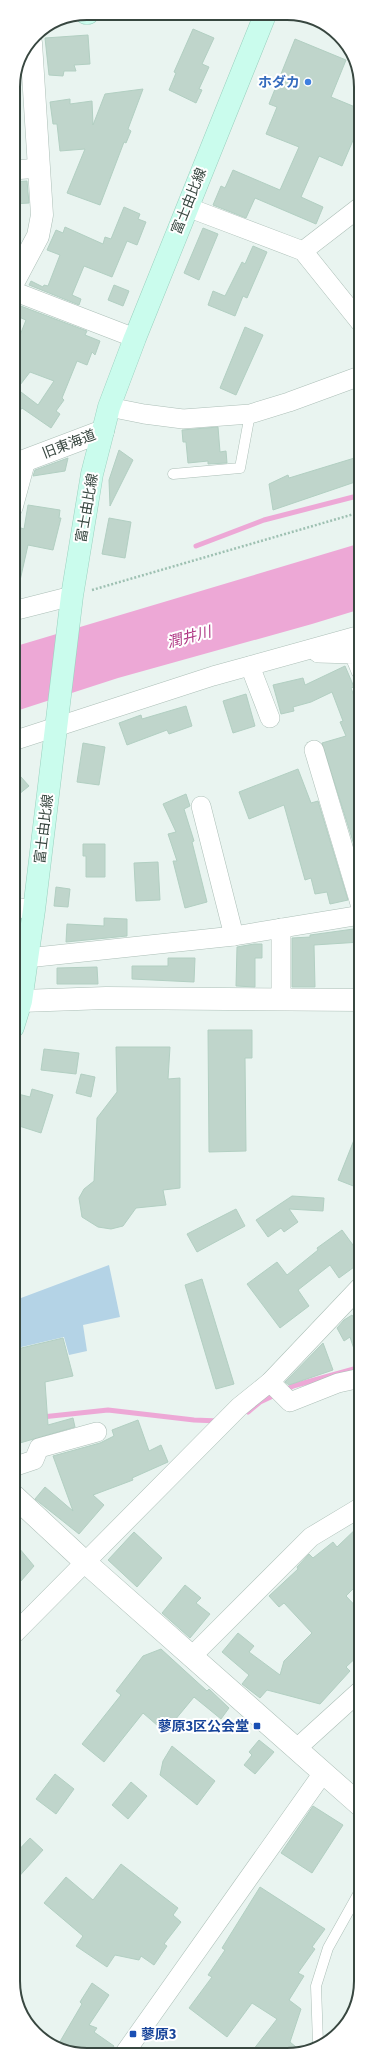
<svg xmlns="http://www.w3.org/2000/svg" width="374" height="2068" font-family="'Fira Sans','Noto Sans JP',sans-serif">
<rect width="100%" height="100%" fill="#e9f4f0"/>
<polygon fill="#b4d3e6" points="109,1265 120,1317 83,1325 87,1351 69,1355 64,1337 13,1349 13,1301"/>
<polygon fill="#eda8d6" points="361,543 361,609 312,624 118,678 13,712 13,647"/>
<g fill="none" stroke-linecap="round" stroke-linejoin="round">
<g stroke="#eda8d6" stroke-width="5">
<polyline points="196,546 264,520 361,495"/>
<polyline points="284,1391 293,1386 361,1367"/>
<polyline points="248,1412 260,1402 277,1394"/>
<polyline points="42,1417 108,1410 194,1420 219,1421"/>
</g>
</g>
<g fill="#bfd5cb" stroke="#b2cfc2" fill-rule="evenodd">
<polygon points="193,29 214,38 202,64 209,67 199,89 202,90 196,103 169,90 176,73 174,72"/>
<polygon points="88,35 90,64 74,65 76,71 64,71 63,76 49,75 45,38"/>
<polygon points="295,39 346,60 331,97 360,109 360,124 342,166 319,156 301,197 323,207 316,224 255,198 246,218 213,205 221,186 225,188 233,170 280,190 299,147 266,134 277,107 269,104"/>
<polygon points="143,89 128,129 131,131 126,143 124,142 100,205 67,193 85,149 60,151 57,124 53,124 50,102 70,99 70,104 92,101 93,125 105,94"/>
<polygon points="27,181 29,203 13,204 13,182"/>
<polygon points="124,207 140,214 138,219 146,222 137,245 127,241 112,277 84,266 72,295 81,299 79,305 29,285 31,281 43,287 44,285 48,286 60,255 47,250 56,230 63,233 65,227 103,244 105,237 111,239"/>
<polygon points="203,228 218,234 199,280 184,273"/>
<polygon points="253,246 267,252 247,298 243,296 235,316 208,305 213,291 225,296 242,262 245,264"/>
<polygon points="114,285 129,291 123,306 108,300"/>
<path d="M18,305L87,331L85,335L100,341L95,355L92,352L87,365L77,361L62,398L64,400L56,411L60,414L51,428L22,408L13,419V353L26,320L14,315ZM30,372L54,381L38,405L17,389Z"/>
<polygon points="245,327 263,335 236,395 220,388"/>
<polygon points="218,427 220,452 226,451 227,463 208,464 208,461 188,463 186,442 183,442 182,430"/>
<polygon points="119,450 133,460 110,506 109,480"/>
<polygon points="361,456 361,480 273,510 269,484 288,475 289,478"/>
<polygon points="68,458 65,471 33,476 35,470"/>
<polygon points="28,505 60,510 59,518 61,518 53,550 28,545 19,585 13,584 13,543 16,532 20,533 21,528 24,529"/>
<polygon points="109,518 131,522 125,558 102,554"/>
<polygon points="345,666 354,687 351,688 361,714 361,867 322,743 346,736 340,722 343,721 332,692 311,702 293,707 294,711 281,714 273,685 303,678 305,685"/>
<polygon points="246,694 255,726 233,733 223,701"/>
<polygon points="186,706 192,726 169,734 167,730 127,745 119,723 141,715 142,719"/>
<polygon points="83,743 105,747 99,785 77,782"/>
<polygon points="13,768 29,786 13,799"/>
<polygon points="298,769 311,803 318,801 348,900 330,904 327,892 315,894 311,878 305,880 284,805 249,819 239,792"/>
<polygon points="186,794 190,806 184,809 194,841 192,842 207,902 185,908 173,861 177,861 168,834 176,832 163,804"/>
<polygon points="83,844 105,844 105,877 86,877 86,856 83,856"/>
<polygon points="158,862 160,900 136,901 134,863"/>
<polygon points="56,887 70,889 68,907 54,906"/>
<polygon points="104,918 127,919 127,936 66,942 67,924 104,926"/>
<polygon points="361,928 361,942 314,945 315,987 292,987 292,938 310,937 310,935"/>
<polygon points="254,944 262,944 262,958 255,958 255,987 236,986 237,947"/>
<polygon points="168,958 195,958 194,982 132,979 132,966 168,966"/>
<polygon points="97,967 98,984 57,984 57,968"/>
<polygon points="208,1030 252,1030 252,1058 245,1058 246,1151 209,1152"/>
<polygon points="116,1047 170,1047 168,1079 180,1078 180,1188 163,1190 166,1205 136,1208 123,1226 111,1229 98,1227 82,1217 79,1198 84,1189 94,1181 97,1118 117,1092"/>
<polygon points="44,1049 79,1053 76,1074 41,1070"/>
<polygon points="81,1074 95,1077 91,1097 76,1093"/>
<polygon points="32,1089 53,1095 41,1133 13,1124 13,1109 18,1094 30,1097"/>
<polygon points="360,1125 361,1126 361,1189 338,1180"/>
<polygon points="292,1196 324,1198 323,1211 289,1209 298,1222 284,1232 281,1228 268,1237 256,1220"/>
<polygon points="236,1209 245,1226 197,1252 187,1234"/>
<polygon points="342,1230 361,1256 361,1262 339,1278 330,1265 298,1290 309,1306 280,1328 247,1284 277,1262 287,1275 318,1250 317,1248"/>
<polygon points="202,1279 234,1384 216,1389 185,1285"/>
<polygon points="361,1314 361,1360 358,1361 350,1337 344,1341 337,1328 344,1320 352,1315 354,1318"/>
<polygon points="63,1338 73,1376 45,1382 48,1425 73,1418 75,1427 13,1445 13,1350"/>
<polygon points="323,1343 333,1370 289,1385 285,1382"/>
<polygon points="138,1420 149,1451 161,1445 168,1462 132,1478 133,1480 93,1495 104,1505 79,1534 35,1499 45,1487 73,1511 53,1456 100,1443 114,1436 112,1430"/>
<polygon points="361,1524 361,1581 346,1596 361,1612 361,1653 346,1667 350,1671 320,1704 267,1690 260,1698 242,1684 249,1675 222,1652 238,1633 254,1646 249,1652 280,1675 284,1661 312,1633 284,1603 279,1607 269,1596 298,1569 297,1567 309,1554 313,1558 333,1542 337,1547"/>
<polygon points="134,1532 162,1558 137,1587 108,1560"/>
<polygon points="14,1542 34,1566 14,1589"/>
<polygon points="185,1585 201,1598 196,1603 210,1614 190,1638 162,1613"/>
<polygon points="161,1649 207,1691 209,1689 229,1708 221,1719 194,1697 165,1732 143,1713 104,1762 82,1744 121,1695 116,1691 143,1656"/>
<polygon points="259,1740 274,1752 255,1774 244,1765 252,1755 249,1752"/>
<polygon points="172,1746 215,1781 197,1805 160,1775 163,1761"/>
<polygon points="55,1774 74,1789 56,1814 36,1799"/>
<polygon points="131,1782 147,1796 128,1819 112,1805"/>
<polygon points="313,1806 343,1825 312,1873 281,1853"/>
<polygon points="30,1838 43,1850 14,1882 14,1855"/>
<polygon points="121,1864 178,1908 173,1915 181,1922 164,1944 167,1946 154,1965 141,1956 139,1960 115,1955 107,1967 76,1946 83,1936 44,1903 66,1877 93,1900"/>
<polygon points="260,1887 325,1929 312,1947 315,1949 298,1973 304,1976 289,2000 301,2009 290,2042 302,2052 297,2054 250,2054 277,2019 252,2003 227,2037 189,2008 212,1977 208,1975 225,1950 222,1948"/>
<polygon points="92,1983 109,1995 89,2025 97,2028 94,2032 114,2046 109,2054 72,2054 58,2045 82,2004 80,2002"/>
</g>
<g fill="none" stroke-linecap="round" stroke-linejoin="round">
<g stroke="#acbfb7" stroke-width="11">
<g id="service">
<polyline points="173,474 240,468 250,414"/>
<polyline points="318,2043 316,1986 328,1948 361,1889"/>
</g>
</g>
<g stroke="#acbfb7" stroke-width="20">
<g id="minor">
<polyline points="13,170 40,168"/>
<polyline points="187,207 303,251 360,322"/>
<polyline points="303,251 360,207"/>
<polyline points="13,291 135,338"/>
<polyline points="109,407 144,414 183,419 250,414 289,402 360,376"/>
<polyline points="13,508 26,460"/>
<polyline points="13,611 72,596"/>
<polyline points="318,653 354,654 361,671"/>
<polyline points="250,666 270,718"/>
<polyline points="13,741 213,676 361,635"/>
<polyline points="314,750 361,907"/>
<polyline points="201,806 234,936"/>
<polyline points="13,907 34,910"/>
<polyline points="281,928 281,999"/>
<polyline points="27,958 234,936 361,915"/>
<polyline points="270,1382 290,1402 338,1383 361,1378"/>
<polyline points="13,1467 34,1460 39,1448 97,1432"/>
<polyline points="14,1634 239,1407 270,1382 361,1286"/>
<polyline points="191,1657 311,1537 361,1507"/>
<polyline points="296,1749 361,1690"/>
<polyline points="124,2054 323,1773"/>
</g>
</g>
<g stroke="#acbfb7" stroke-width="23">
<g id="tertiary">
<polyline points="13,283 38,236 42,215 31,43"/>
<polyline points="13,465 103,431"/>
<polyline points="21,1001 106,998 361,1000"/>
<polyline points="13,1495 85,1562 361,1806"/>
</g>
</g>
<g stroke="#9ad1bf" stroke-width="23">
<g id="secondary">
<polyline points="86,13 88,13"/>
<polyline points="13,1027 21,1001 34,910 72,596 92,474 103,431 109,407 135,338 265,15"/>
</g>
</g>
<polyline stroke="#9ec0b2" stroke-width="2.5" stroke-dasharray="2 2" stroke-linecap="butt" points="92,590 361,512"/>
<use href="#service" stroke="#fff" stroke-width="10"/>
<use href="#minor" stroke="#fff" stroke-width="19"/>
<use href="#tertiary" stroke="#fff" stroke-width="22"/>
<use href="#secondary" stroke="#cafced" stroke-width="22"/>
</g>
<circle fill="#3f7fe0" stroke="#fff" stroke-width="1.5" cx="308" cy="82" r="4"/>
<g fill="#1a4fb4" stroke="#fff" stroke-width="1.5">
<rect x="253" y="1722" width="8" height="8" rx="2"/>
<rect x="129" y="2030" width="8" height="8" rx="2"/>
</g>
<g text-anchor="middle" dominant-baseline="central" stroke-width="4" stroke-linejoin="round" paint-order="stroke">
<g font-size="14" font-weight="bold" fill="#366cbe" stroke="#fff" text-anchor="end">
<text x="300" y="82">ホダカ</text>
</g>
<g font-size="14" fill="#384740" stroke="#fff">
<text transform="translate(189 201) rotate(-68)">富士由比線</text>
<text transform="translate(69 444) rotate(-21)">旧東海道</text>
<text transform="translate(87 508) rotate(-80)">富士由比線</text>
<text transform="translate(44 829) rotate(-83)">富士由比線</text>
</g>
<g font-size="14" font-weight="bold" fill="#164399" stroke="#fff" text-anchor="end">
<text x="249" y="1726">蓼原3区公会堂</text>
<text x="141" y="2034" text-anchor="start">蓼原3</text>
</g>
<g font-size="15" font-style="italic" fill="#af3583" stroke="#fff">
<text transform="translate(189 637) rotate(-15)">潤井川</text>
</g>
</g>
<path d="M0 0H374V2068H0ZM87 20H287A67 67 0 0 1 354 87V1981A67 67 0 0 1 287 2048H87A67 67 0 0 1 20 1981V87A67 67 0 0 1 87 20Z" fill="#fff" fill-rule="evenodd"/>
<path fill="none" stroke="#384740" stroke-width="2" d="M87 20H287A67 67 0 0 1 354 87V1981A67 67 0 0 1 287 2048H87A67 67 0 0 1 20 1981V87A67 67 0 0 1 87 20Z"/>
</svg>
